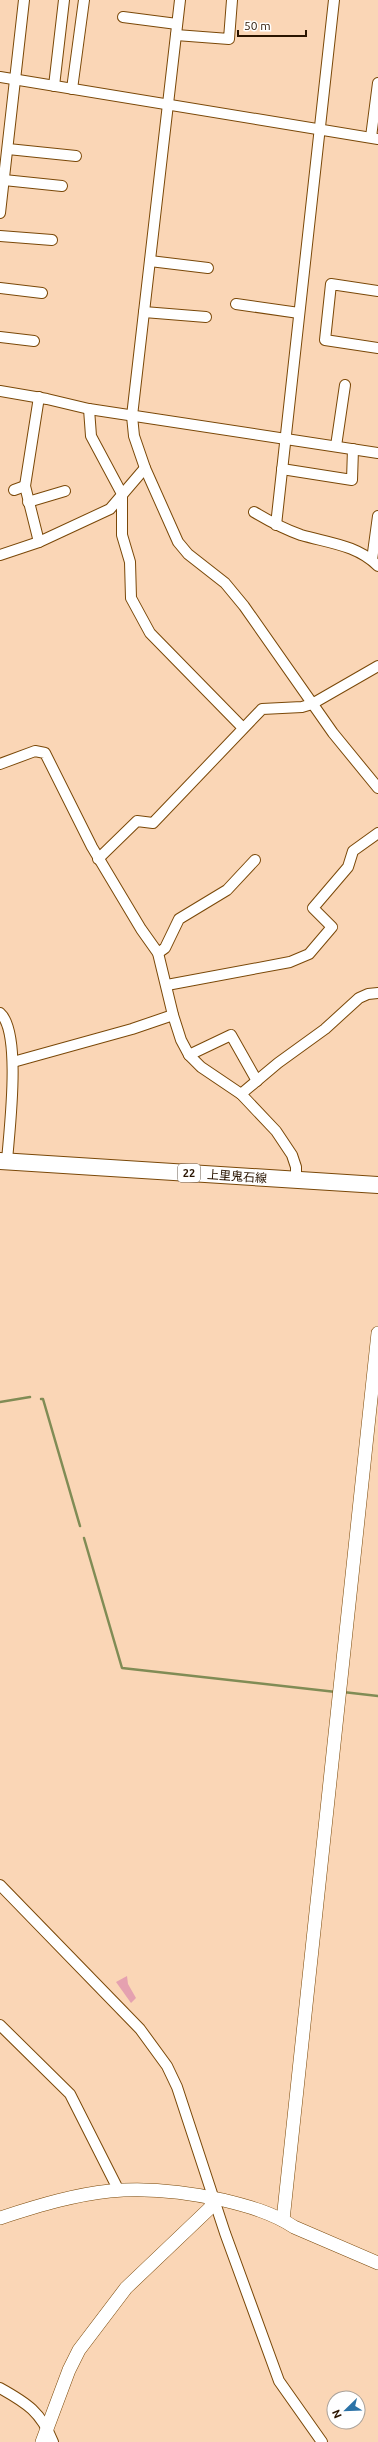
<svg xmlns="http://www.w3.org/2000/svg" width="378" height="2442" font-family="Ubuntu,'Noto Sans JP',sans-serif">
<rect width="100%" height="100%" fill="#fad6b6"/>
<polygon fill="#e5a1b0" points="127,1976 128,1984 136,1998 131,2003 116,1982"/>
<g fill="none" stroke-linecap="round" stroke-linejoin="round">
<g stroke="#808c55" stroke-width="2.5">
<polyline points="41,1399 43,1399 80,1526"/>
<polyline points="0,1402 30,1397"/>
<polyline points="84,1538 122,1668 336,1692"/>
<polyline points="343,1692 378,1696"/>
</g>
<g stroke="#7a4808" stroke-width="12">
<g id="minor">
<polyline points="180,0 132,416 134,436 145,468 178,542 188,554 225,583 244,606 333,733 378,788"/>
<polyline points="123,17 177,24"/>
<polyline points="176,35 229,39 232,0"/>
<polyline points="0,77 378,139"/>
<polyline points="54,86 64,0"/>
<polyline points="72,89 84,0"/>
<polyline points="371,137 378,83"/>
<polyline points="8,149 76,156"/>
<polyline points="4,180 62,186"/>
<polyline points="0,213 24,0"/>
<polyline points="0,236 52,240"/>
<polyline points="150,261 208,268"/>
<polyline points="0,288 42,293"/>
<polyline points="378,291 331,284 325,340 378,348"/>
<polyline points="236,304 299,313"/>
<polyline points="144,312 206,317"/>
<polyline points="0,337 34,341"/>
<polyline points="0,391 47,399 89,409 378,453"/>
<polyline points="39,397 25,486 39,542"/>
<polyline points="89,409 91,436 122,494 122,535 130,562 131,598 150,633 243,728"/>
<polyline points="336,446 345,385"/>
<polyline points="282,469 352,480 353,449"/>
<polyline points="14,490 25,486"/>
<polyline points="28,502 65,491"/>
<path d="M254,512C269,521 284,529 301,535C329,543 357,545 378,566"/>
<polyline points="276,525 334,0"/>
<polyline points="0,555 39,542 110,509 145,468"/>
<polyline points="372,560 378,516"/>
<polyline points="0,764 35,751 45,753 92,847 141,929 158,953 173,1015 181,1040 189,1055 201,1067 241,1094 276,1131 292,1155 296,1167 296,1180"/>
<polyline points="98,859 137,821 153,823 262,709 302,707 312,704 378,666"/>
<polyline points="158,953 165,948 179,919 227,890 255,860"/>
<polyline points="167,985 290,962 309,954 332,927 313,908 348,867 353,851 378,833"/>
<path d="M0,1013C22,1032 9,1132 7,1161"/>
<polyline points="189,1055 231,1035 257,1081"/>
<polyline points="13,1062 132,1029 173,1015"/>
<polyline points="241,1094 278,1063 325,1029 359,998 368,994 378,993"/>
<polyline points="0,1885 140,2029 167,2066 177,2087 225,2233 279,2381 322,2442"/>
<polyline points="0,2025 70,2094 118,2189"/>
<path d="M0,2388C27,2403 41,2412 53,2442"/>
</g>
</g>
<g stroke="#7a4808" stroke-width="14">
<g id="tertiary">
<path d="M0,2218C86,2190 133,2180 223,2200C248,2206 273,2213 294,2227L378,2263"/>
<polyline points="283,2220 378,1333"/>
<polyline points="42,2442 69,2370 79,2350 126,2288 210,2208 213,2198"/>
</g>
</g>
<g stroke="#7a4808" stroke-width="18">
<polyline id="primary" points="0,1161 378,1185"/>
</g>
<use href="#minor" stroke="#fff" stroke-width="10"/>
<use href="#tertiary" stroke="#fff" stroke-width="13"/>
<use href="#primary" stroke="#fff" stroke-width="16"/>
</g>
<g text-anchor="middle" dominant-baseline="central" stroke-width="3" stroke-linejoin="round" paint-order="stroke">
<rect fill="#fff" stroke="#695a4c" stroke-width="1" x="178" y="1164" width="22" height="18" rx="3"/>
<g font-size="11" font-weight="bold" fill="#291400">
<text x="189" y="1173">22</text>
</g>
<g font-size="12" fill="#291400" stroke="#fff">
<text transform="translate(237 1176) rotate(4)">上里鬼石線</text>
</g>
</g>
<g transform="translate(346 2410) rotate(247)"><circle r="19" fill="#ffffff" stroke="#a9a199"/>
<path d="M0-3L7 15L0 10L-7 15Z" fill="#2c73a7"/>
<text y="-6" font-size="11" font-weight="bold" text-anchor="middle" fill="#291400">N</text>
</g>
<path d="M238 30v6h68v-6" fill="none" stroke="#291400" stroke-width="2"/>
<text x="244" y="30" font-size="12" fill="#291400" stroke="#ffffff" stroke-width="3" paint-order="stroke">50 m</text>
</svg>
